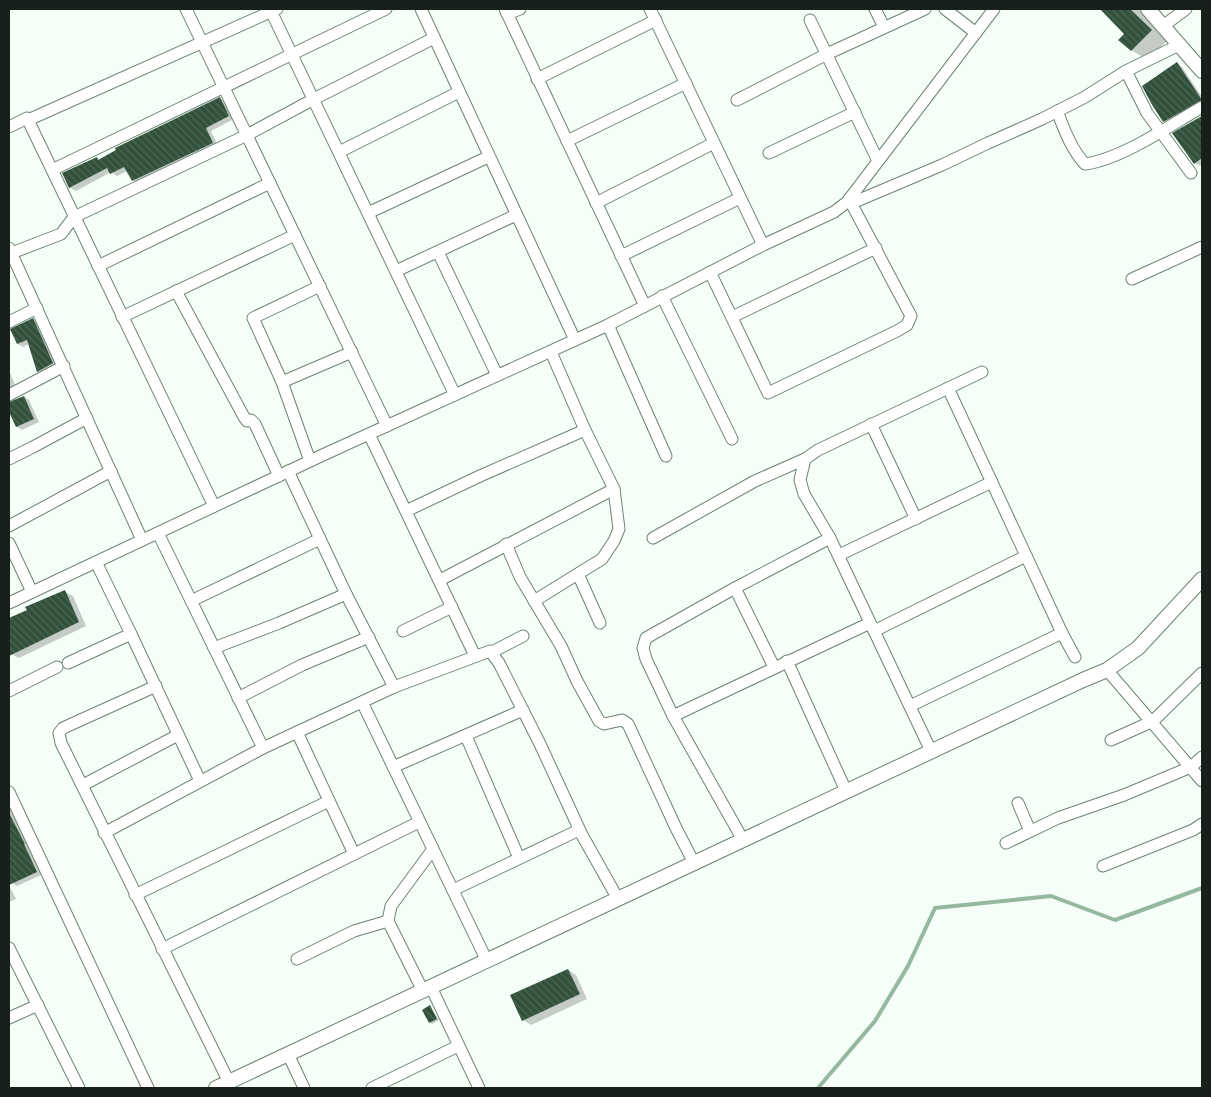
<svg xmlns="http://www.w3.org/2000/svg" width="1211" height="1097" font-family="'Archivo Narrow',sans-serif">
<defs>
<pattern id="building-back-hatch" width="6" height="6" patternUnits="userSpaceOnUse" patternTransform="scale(1.25)"><rect width="6" height="6" fill="#32513b"/><path d="M-1 5l2 2M0 0l6 6M5-1l2 2" fill="none" stroke="#4d6654"/></pattern>
</defs>
<rect width="100%" height="100%" fill="#f5fff7"/>
<g fill="#0003">
<polygon points="1102,9 1143,9 1151,18 1148,21 1168,40 1148,60 1131,50 1126,34"/>
<polygon points="1177,64 1182,67 1202,97 1202,105 1169,124 1164,121"/>
<polygon points="220,99 226,102 234,119 211,131 218,146 138,184 133,180 127,171 117,176 111,172 76,191 70,188 64,174 97,158 100,160"/>
<polygon points="1202,117 1202,164 1200,166 1195,163 1174,134"/>
<polygon points="33,320 38,323 58,366 43,374 38,371 29,344 23,347 18,344"/>
<polygon points="9,370 16,388 9,393"/>
<polygon points="24,397 29,400 39,422 22,430 17,427 9,408 9,404"/>
<polygon points="65,592 73,596 86,626 19,658 11,654 9,648 9,620"/>
<polygon points="9,802 14,814 13,815 29,847 28,847 41,875 17,886 12,883 9,876"/>
<polygon points="9,885 16,899 9,902"/>
<polygon points="568,970 576,975 587,999 531,1025 523,1020"/>
<polygon points="430,1007 439,1020 432,1024 430,1022"/>
</g>
<g fill="none" stroke-linecap="round" stroke-linejoin="round">
<polyline stroke="#96b89f" stroke-width="4" points="818,1088 875,1021 908,966 935,908 1051,896 1115,920 1202,888"/>
</g>
<g fill="url(#building-back-hatch)">
<polygon points="1100,9 1130,9 1152,30 1131,51 1118,40 1124,34"/>
<polygon points="1177,62 1202,100 1163,122 1151,103 1142,86"/>
<polygon points="220,97 229,116 206,128 213,143 132,181 124,167 110,174 107,168 69,188 62,173 97,157 98,160 116,150 115,148"/>
<polygon points="1202,116 1202,158 1194,164 1172,133"/>
<polygon points="33,318 53,363 37,372 27,340 17,344 10,329"/>
<polygon points="24,396 34,419 16,427 9,412 9,402"/>
<polygon points="65,590 79,622 9,656 9,618 27,610 25,607"/>
<polygon points="9,813 25,844 24,844 37,872 9,885"/>
<polygon points="568,969 580,994 522,1021 510,995"/>
<polygon points="430,1005 437,1019 429,1023 422,1010"/>
</g>
<g fill="none" stroke-linecap="round" stroke-linejoin="round">
<g stroke="#6d8373" stroke-width="13">
<g id="minor">
<polyline points="186,9 387,426"/>
<polyline points="270,9 455,395"/>
<polyline points="421,9 575,340"/>
<polyline points="505,9 645,306"/>
<polyline points="650,9 763,245"/>
<polyline points="875,9 884,27"/>
<polyline points="945,9 976,33"/>
<polyline points="507,14 520,9"/>
<polyline points="810,20 878,161"/>
<polyline points="1163,26 1186,9"/>
<polyline points="1126,71 1147,113 1191,173"/>
<polyline points="537,79 656,20"/>
<polyline points="737,100 827,54 925,9"/>
<path d="M1057,111C1064,129 1071,149 1085,164C1122,159 1169,126 1202,107"/>
<polyline points="28,120 277,9"/>
<polyline points="9,127 27,118 28,120 214,506"/>
<polyline points="567,141 686,83"/>
<polyline points="339,152 459,92"/>
<polyline points="769,153 855,112"/>
<polyline points="52,170 386,9"/>
<polyline points="596,203 714,143"/>
<polyline points="852,203 942,165 988,143 1042,119 1085,97 1126,71 1179,45"/>
<polyline points="368,213 488,157"/>
<polyline points="9,248 142,540"/>
<polyline points="438,252 497,375"/>
<polyline points="9,254 61,234 74,217 247,135 314,99 434,38"/>
<polyline points="621,256 740,198"/>
<polyline points="98,266 270,183"/>
<polyline points="396,271 516,215"/>
<polyline points="710,272 768,393 897,331 907,325 911,316 849,199"/>
<polyline points="1132,279 1202,247"/>
<polyline points="320,286 253,318 282,382 352,352"/>
<polyline points="176,291 244,417 247,421 251,420 255,424 279,476"/>
<polyline points="662,296 732,439"/>
<polyline points="122,317 295,235"/>
<polyline points="732,317 876,248"/>
<polyline points="9,322 37,308"/>
<polyline points="608,325 666,456"/>
<polyline points="282,382 310,461"/>
<polyline points="948,388 1062,633 1075,657"/>
<polyline points="9,395 64,366"/>
<polyline points="871,424 916,519"/>
<polyline points="369,434 475,656"/>
<polyline points="9,459 33,447 87,418"/>
<polyline points="288,471 346,594 394,687"/>
<polyline points="406,511 480,476 585,430"/>
<polyline points="9,526 111,471"/>
<polyline points="653,538 755,481 805,459"/>
<polyline points="9,543 32,592"/>
<polyline points="506,544 520,577 561,646 577,681 599,721 604,724 622,720 628,724 676,828 694,863"/>
<polyline points="839,555 992,482"/>
<polyline points="578,574 600,623"/>
<polyline points="440,580 614,489"/>
<polyline points="735,588 774,667"/>
<polyline points="191,601 320,539"/>
<polyline points="534,601 602,559 614,541 619,529 614,489 585,430 551,352"/>
<polyline points="9,603 325,454 608,325 763,245 834,212 847,202 994,9"/>
<polyline points="403,631 452,607"/>
<polyline points="874,631 1026,556"/>
<polyline points="131,634 200,781"/>
<polyline points="214,648 279,623 346,594"/>
<polyline points="492,652 523,636"/>
<polyline points="787,661 846,791"/>
<polyline points="68,663 131,634 96,562"/>
<polyline points="1107,670 1202,781"/>
<polyline points="156,686 63,728 59,733 61,743 229,1082"/>
<polyline points="9,691 57,667"/>
<polyline points="238,698 302,665 369,637"/>
<polyline points="362,702 487,961"/>
<polyline points="910,706 1062,633"/>
<polyline points="673,716 870,623"/>
<polyline points="297,732 354,854"/>
<polyline points="466,736 519,858"/>
<polyline points="1111,740 1153,721 1202,673"/>
<polyline points="263,748 394,687 490,651 499,663 540,744 582,835 618,899"/>
<polyline points="931,751 830,538 804,494 800,480 805,459 818,450 982,372"/>
<polyline points="393,767 523,710"/>
<polyline points="83,785 178,735"/>
<polyline points="9,792 148,1088"/>
<polyline points="1018,803 1030,831"/>
<polyline points="104,833 263,748 158,533"/>
<polyline points="743,840 673,716 646,659 643,648 646,638 735,588 830,538"/>
<polyline points="1006,843 1058,818 1124,795 1191,767 1202,757"/>
<polyline points="1103,866 1193,830 1202,824"/>
<polyline points="453,890 579,830"/>
<polyline points="135,895 329,801"/>
<polyline points="9,948 79,1088"/>
<polyline points="162,949 419,822"/>
<polyline points="297,959 354,931 388,921"/>
<polyline points="431,987 479,1088"/>
<polyline points="423,991 388,921 391,906 433,849"/>
<polyline points="9,1018 38,1005"/>
<polyline points="288,1054 304,1088"/>
<polyline points="372,1088 458,1046"/>
</g>
</g>
<g stroke="#6d8373" stroke-width="16">
<g id="tertiary">
<polyline points="1148,9 1202,71"/>
<polyline points="216,1088 1083,680 1107,670 1138,648 1202,579"/>
</g>
</g>
<use href="#minor" stroke="#fff" stroke-width="11"/>
<use href="#tertiary" stroke="#fff" stroke-width="14"/>
</g>
<rect width="1211" height="1097" fill="none" stroke="#17201a" stroke-width="20"/>
</svg>
